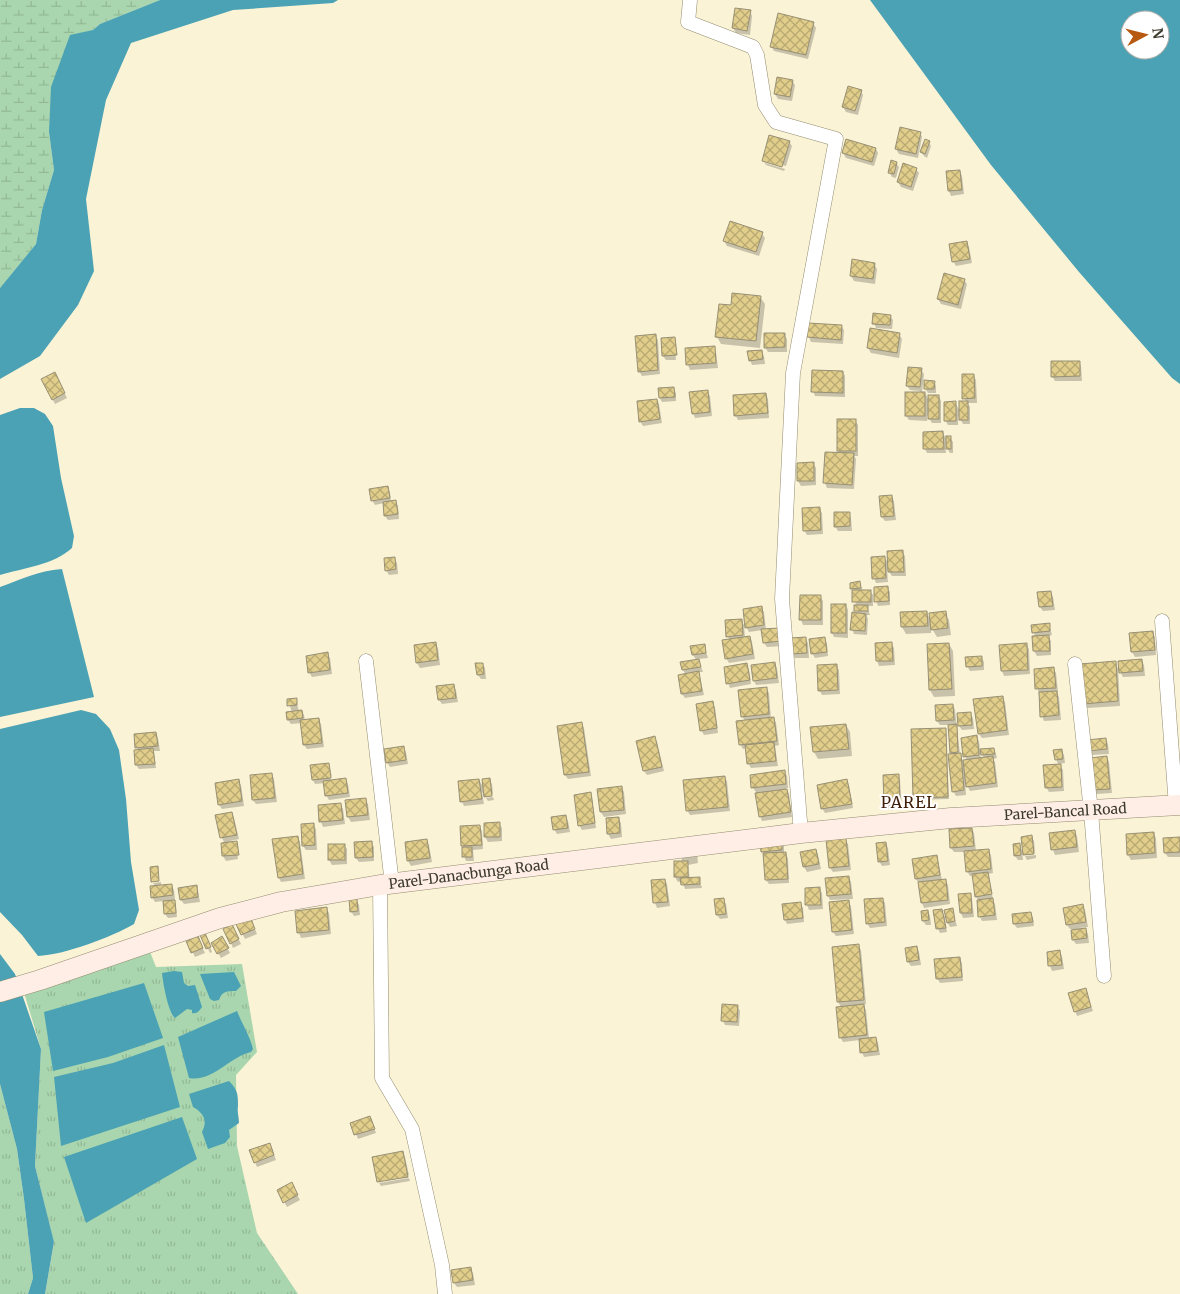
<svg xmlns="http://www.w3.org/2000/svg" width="1180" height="1294" font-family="Merriweather,serif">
<defs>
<pattern id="grass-tufts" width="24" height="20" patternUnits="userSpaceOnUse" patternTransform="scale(1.25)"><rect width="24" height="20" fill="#a9d6ae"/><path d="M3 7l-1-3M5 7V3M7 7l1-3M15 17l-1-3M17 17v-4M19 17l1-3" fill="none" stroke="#92b896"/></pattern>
<pattern id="wetland-marsh" width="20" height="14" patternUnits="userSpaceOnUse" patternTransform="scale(1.25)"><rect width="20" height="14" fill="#a9d6ae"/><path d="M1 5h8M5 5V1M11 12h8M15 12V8" fill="none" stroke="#92b896"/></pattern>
<pattern id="building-cross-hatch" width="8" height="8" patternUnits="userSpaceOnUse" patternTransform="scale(1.25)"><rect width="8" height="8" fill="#e1ce8b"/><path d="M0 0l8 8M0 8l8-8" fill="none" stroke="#b8a872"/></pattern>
</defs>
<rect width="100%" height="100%" fill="#fbf3d6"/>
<g fill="url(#grass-tufts)">
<polygon points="147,944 156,967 242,964 257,1052 236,1075 237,1146 257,1233 298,1294 45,1294 54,1243 35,1166 41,1049 22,986"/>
<polygon points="0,1084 17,1149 24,1199 33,1278 28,1294 0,1294"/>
</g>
<polygon fill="url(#wetland-marsh)" points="0,0 160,0 100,24 93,30 49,132 54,170 42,210 36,244 0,288"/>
<g fill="#4aa2b4" fill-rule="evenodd">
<polygon points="160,0 338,0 333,3 233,10 131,43 106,100 86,199 94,271 78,305 40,356 0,379 0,288 36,244 42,210 54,170 49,132 51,87 70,35 93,30 100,24"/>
<path d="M870,0H1180V384L1172,378L1079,272L991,165ZM1130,20H1160V50H1130Z"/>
<path d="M20,408H34L45,414L53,426L61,478L74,536L72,548C53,565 24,568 0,575V415Z"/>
<path d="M62,569L94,697L0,717V587C23,579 37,571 62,569Z"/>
<path d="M81,710L96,714L110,729L119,750L126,799L131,862L139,910L134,924C112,937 64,955 38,956L22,935L0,912V729Z"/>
<polygon points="0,954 15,974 41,1049 35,1166 54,1242 45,1294 28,1294 33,1278 24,1199 17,1149 0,1084"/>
<path d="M174,971L182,972L184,983L188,986L195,985L202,1007C199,1011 197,1014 192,1013V1010L187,1009L175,1018C168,1012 163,983 162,973Z"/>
<path d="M234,972L241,986L236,991C227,991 222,991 219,1000L214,1001L210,999L200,974Z"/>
<polygon points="144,983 163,1038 108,1057 53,1071 44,1012"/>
<path d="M237,1011C242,1024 250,1036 253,1049L251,1052C231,1056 211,1083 189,1078L178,1037Z"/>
<polygon points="164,1045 180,1107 61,1146 54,1077 113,1063"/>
<path d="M229,1081C238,1090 238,1095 238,1106C237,1112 239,1117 239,1123L229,1130L230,1137L225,1143L208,1149L202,1132C208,1121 204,1113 193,1107L189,1094Z"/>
<polygon points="182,1117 197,1159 86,1223 64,1157"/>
</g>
<g fill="#0003" fill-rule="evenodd">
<polygon points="736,9 750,11 752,16 750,35 736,33 733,28"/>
<polygon points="813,23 816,28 808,59 774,51 771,46"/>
<polygon points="792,81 795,85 792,101 778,99 775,94"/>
<polygon points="861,91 863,95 858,115 846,112 843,107"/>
<polygon points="920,133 922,137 918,158 899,154 896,149"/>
<polygon points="789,142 792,146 786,166 765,160 765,163 785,169 784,171 766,165 763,160"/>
<polygon points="929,142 931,146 927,158 924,156 921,152"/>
<polygon points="876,149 878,153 874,166 846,158 843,153"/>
<polygon points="896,163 899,167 896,178 892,177 889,172"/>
<polygon points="916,169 919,173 913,191 901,187 898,182"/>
<polygon points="960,172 962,176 964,194 951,196 949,191 947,173"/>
<polygon points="762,234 765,238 759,256 727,246 724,241"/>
<polygon points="966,242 969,247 972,263 956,266 953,261"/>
<polygon points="874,264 877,269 875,284 854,281 851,276"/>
<polygon points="964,280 967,284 961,309 941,304 938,299"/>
<polygon points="760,297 765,304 760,348 721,344 717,337"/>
<polygon points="890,316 893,320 892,329 876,328 874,323"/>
<polygon points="809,324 841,326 844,330 843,344 811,342 809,337"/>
<polygon points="784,334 787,339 787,352 768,352 765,347"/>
<polygon points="899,334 902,339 899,358 871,353 868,348"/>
<polygon points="655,335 658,340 660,374 642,376 639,371"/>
<polygon points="675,338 676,341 674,341 676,360 666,360 663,356"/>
<polygon points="714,348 716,352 718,368 690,370 688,365 686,350"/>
<polygon points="761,351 764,356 765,364 752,365 750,360"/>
<polygon points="1079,362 1081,366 1082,381 1055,381 1052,376"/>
<polygon points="921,370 924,374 922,393 925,393 929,401 939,396 941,401 941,423 932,423 927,415 927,421 909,420 906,416 920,391 910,390 907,386"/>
<polygon points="843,372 845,376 845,397 815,396 813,391"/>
<polygon points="55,374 67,398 55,404 43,380"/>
<polygon points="973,375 976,380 977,403 967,403 970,407 970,424 963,424 958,416 958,425 948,425 945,420 955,403 960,411 966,402 964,398"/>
<polygon points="934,382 936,386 936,393 928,393 925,388"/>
<polygon points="673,388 676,393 676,401 662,402 660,398"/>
<polygon points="707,391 710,396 712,416 695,418 693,413"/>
<polygon points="766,394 768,399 769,418 738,420 736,416"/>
<polygon points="657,400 659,404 662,423 643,426 640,421"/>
<polygon points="855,420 858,425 858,456 854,456 856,459 854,489 827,488 825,483 840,454 838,451"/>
<polygon points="942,432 946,438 950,438 953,442 953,453 950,453 945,445 946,453 927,453 925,449"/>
<polygon points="813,463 816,468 816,485 801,486 798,481"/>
<polygon points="387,488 390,492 391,502 395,501 398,506 399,519 388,520 385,516 384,503 375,505 372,500"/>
<polygon points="892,497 894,501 896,520 885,521 882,517"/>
<polygon points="819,508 822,513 823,534 807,535 804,530"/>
<polygon points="849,513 851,518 852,531 838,531 835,526"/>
<polygon points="902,552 905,556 906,576 892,576 887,569 888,582 876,583 874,578 885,558 889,565"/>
<polygon points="394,558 397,563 398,574 389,575 386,570"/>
<polygon points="860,583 863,591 870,591 873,595 873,606 867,606 870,615 866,615 868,619 867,635 854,634 852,629 858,614 851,584"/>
<polygon points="887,588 890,592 890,605 878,606 876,601"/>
<polygon points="1051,592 1053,597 1055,610 1043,611 1040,607"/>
<polygon points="801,596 820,597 823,601 823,625 803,625 801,620"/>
<polygon points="846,605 848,610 848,638 834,637 832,633"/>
<polygon points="761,607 764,612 766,630 779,629 783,646 767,647 764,643 763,630 749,632 746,627"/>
<polygon points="926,612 931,621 945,613 949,620 951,635 937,637 931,627 931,633 906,634 902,627"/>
<polygon points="741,620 744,625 745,638 750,637 752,642 755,659 729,663 726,658 730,640 728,637"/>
<polygon points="1049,624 1052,635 1048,636 1051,641 1051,655 1037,656 1034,651 1033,637 1036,637 1033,632"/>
<polygon points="1152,632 1155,637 1156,655 1135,657 1132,652 1130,634"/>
<polygon points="805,638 808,643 809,658 795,658 792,654"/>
<polygon points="824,639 827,643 828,656 815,658 812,653"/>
<polygon points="435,643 438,648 440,665 420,668 417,663 415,646"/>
<polygon points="891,643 894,648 895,665 879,666 877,661 876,644"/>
<polygon points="949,644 953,651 955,696 934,697 930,690"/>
<polygon points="704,645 708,658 698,659 703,672 698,672 700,677 704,695 685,698 682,694 679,676 686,675 683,670 697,661 693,655"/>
<polygon points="1026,645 1029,649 1030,674 1004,676 1002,671 1001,646"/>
<polygon points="327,654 330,658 332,674 312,677 309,672"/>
<polygon points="981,657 984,662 984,670 970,671 967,666"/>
<polygon points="1142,661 1144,665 1145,676 1123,677 1118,668 1120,706 1087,708 1084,703 1115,663 1120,672"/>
<polygon points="482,664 485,668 486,679 481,679 478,675"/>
<polygon points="746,664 749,669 751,684 730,688 728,683"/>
<polygon points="775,664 777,668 779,683 756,685 754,681"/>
<polygon points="836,665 839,670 840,694 822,695 820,691"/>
<polygon points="1053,668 1056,673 1058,692 1056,692 1059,697 1061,720 1044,721 1042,716 1035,670"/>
<polygon points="453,685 456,690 458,702 442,704 439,700"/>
<polygon points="766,688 769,693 771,719 774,718 776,723 779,745 775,746 778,766 751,768 748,763 747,748 743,749 740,744 745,721 742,716"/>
<polygon points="1002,697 1005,702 1009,735 982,738 979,734"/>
<polygon points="296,700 299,711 302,711 304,715 305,721 318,719 321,724 324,747 307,749 304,745 302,723 291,724 288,720 292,712 288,701"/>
<polygon points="712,703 715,707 718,733 704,735 701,730"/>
<path d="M953,705L955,710L960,754L963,761H967L965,756L976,737L979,741L980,751L993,749L996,754L997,758L993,759L995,762L998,787L970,791L965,782L966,795L956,796L953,791L949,725H940L937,721ZM980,751L984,758L981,759Z"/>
<polygon points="970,713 973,718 974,729 962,730 959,726"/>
<polygon points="582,724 584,728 591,776 568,779 565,775"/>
<polygon points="846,725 850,732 852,756 818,759 814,752 811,729"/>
<polygon points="912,730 946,731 949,799 916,800 915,798"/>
<polygon points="156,733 158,738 160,751 154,751 156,768 139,769 136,765 138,751 135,735"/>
<polygon points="654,738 657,742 664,771 647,775 644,771 637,742"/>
<polygon points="1106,739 1108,744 1109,754 1092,755 1089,751"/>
<polygon points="403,747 406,752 408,764 390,767 387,762"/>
<polygon points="1062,751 1064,755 1065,763 1059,764 1063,770 1064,791 1049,792 1046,787 1059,766 1056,759"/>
<polygon points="1107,757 1109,762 1112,793 1096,794 1094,790"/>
<polygon points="329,764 332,777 329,772 327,773 332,782 346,780 348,784 350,797 329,800 326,795 325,783 315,784 313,780"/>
<polygon points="784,772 787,776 788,788 786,788 789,794 792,817 762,821 760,816 756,792 753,788"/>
<polygon points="272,775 274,779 277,802 256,804 253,800"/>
<polygon points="898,776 900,780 902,809 888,809 886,805"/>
<polygon points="724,777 727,781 730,811 690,815 687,810"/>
<polygon points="489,779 492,784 493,794 485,796 482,792 484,804 464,806 462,802 479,780 485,790"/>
<polygon points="238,781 241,785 244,806 222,809 219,805"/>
<polygon points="847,781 849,785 853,808 825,813 822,808"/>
<polygon points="621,787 624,792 626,814 604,817 601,812 599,790"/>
<polygon points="590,794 592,798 596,828 582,830 579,825"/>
<polygon points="493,797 494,800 488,801 486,798"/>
<polygon points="365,800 368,804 370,820 351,822 348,817 347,801"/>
<polygon points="340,804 343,809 345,824 323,827 321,822 319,807"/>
<polygon points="232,813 234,818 239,839 230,841 231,843 237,842 238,846 236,846 238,859 226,861 223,856 222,844 225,844 222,838 217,816"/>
<polygon points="566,817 568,821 570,832 557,834 554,829"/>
<polygon points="618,818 621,823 622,837 611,839 608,834 607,819"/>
<polygon points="499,823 502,828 502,841 488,842 485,837 485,824"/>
<polygon points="313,825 316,829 317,850 306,850 303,846"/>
<polygon points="479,826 482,831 483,849 473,850 474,861 466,861 464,856 461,828"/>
<polygon points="972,829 974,833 976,851 988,850 991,855 993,873 988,874 993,899 992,899 995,904 997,920 982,921 980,917 979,901 976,897 973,875 970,876 967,871 965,852 954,852 951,848 950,831"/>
<polygon points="1074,832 1077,836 1079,852 1055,855 1053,850 1051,834"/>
<polygon points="1153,833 1156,838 1157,858 1131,860 1128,855 1127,835"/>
<polygon points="1031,836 1034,841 1035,852 1024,855 1022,850 1023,860 1018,860 1015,856 1019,845 1024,854"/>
<polygon points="298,837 300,842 305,879 281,882 279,878"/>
<polygon points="845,839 848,844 851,870 833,872 830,868"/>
<polygon points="426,840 429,845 432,862 411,866 408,861 406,843"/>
<polygon points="1180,840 1180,857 1168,857 1165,853"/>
<polygon points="781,841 784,846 784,853 788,858 789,883 769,884 766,880 765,856 762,851"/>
<polygon points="371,842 374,847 374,861 359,862 356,858"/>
<polygon points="886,844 888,848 890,865 882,866 879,861"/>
<polygon points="329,845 344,845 347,849 347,864 332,865 329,860"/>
<polygon points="816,850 818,855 821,869 807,872 804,867 802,853"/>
<polygon points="681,852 697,854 698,863 688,865 690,879 699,878 702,888 685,889 682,881 678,882 675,877 682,862"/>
<polygon points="1036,855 1036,858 1027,860 1025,856"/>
<polygon points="936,857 938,861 942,880 945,880 948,885 950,904 924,908 922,903 919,884 916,879 913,860"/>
<polygon points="849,878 851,882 853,899 830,900 828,896"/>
<polygon points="665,880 667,884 670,906 657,908 655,903 652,881"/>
<polygon points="161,882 161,886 171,885 174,890 175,900 173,900 176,906 177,917 168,918 165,914 164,901 155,902 152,897 156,887 153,883"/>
<polygon points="196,887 198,891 200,902 184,904 181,900"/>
<polygon points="819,889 822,893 823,909 809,910 807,905"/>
<polygon points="970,894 972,899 974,917 963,918 961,913 960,895"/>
<polygon points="882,899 885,903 887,926 870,928 867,923"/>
<polygon points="356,900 359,905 360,915 354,916 351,911"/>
<polygon points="723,900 726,904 728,918 720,919 717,915"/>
<polygon points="848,901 851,906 854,934 836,936 833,932"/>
<polygon points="800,903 803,908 804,922 787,924 785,920"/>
<polygon points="1083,906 1085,910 1088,927 1079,928 1080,930 1086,929 1088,934 1089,943 1076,944 1073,940 1072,929 1070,929 1067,925"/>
<polygon points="326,908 329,913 331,934 301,938 299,933 296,912"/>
<polygon points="941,910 947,920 952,910 957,926 950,927 945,918 947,932 940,933 938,929 934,911"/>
<polygon points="928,911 930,916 931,925 926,925 923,921"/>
<polygon points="1031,913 1033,918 1034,926 1017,928 1014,924"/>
<polygon points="252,922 257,934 245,939 237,923"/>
<polygon points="234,930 241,944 233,948 231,943"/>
<polygon points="202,936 207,939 212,952 210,953"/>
<polygon points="222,938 230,953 221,958 213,943"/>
<polygon points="188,942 200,942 205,953 195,957"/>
<polygon points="858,946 861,950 866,1004 863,1004 866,1010 869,1039 876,1038 878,1043 880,1055 864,1057 862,1052 860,1040 843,1042 840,1037 841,1007 838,1002"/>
<polygon points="917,947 919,952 921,965 911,966 908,962"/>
<polygon points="1059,952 1062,956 1064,969 1052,971 1050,966 1048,953"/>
<polygon points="959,958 962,963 963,981 940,983 937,978"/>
<polygon points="1085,989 1093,1011 1077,1016 1075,1011"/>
<polygon points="737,1006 740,1011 739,1026 725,1025 723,1021"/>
<polygon points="370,1117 376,1133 358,1139 352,1123"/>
<polygon points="272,1149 276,1160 257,1167 255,1162"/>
<polygon points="403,1153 405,1157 409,1175 378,1181"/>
<polygon points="409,1178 410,1181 381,1186 379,1183"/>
<polygon points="291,1184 300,1200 287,1207 278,1191"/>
<polygon points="470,1269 473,1273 475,1285 457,1287 454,1283 452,1271"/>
</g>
<g fill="url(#building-cross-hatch)" stroke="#989075">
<polygon points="735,8 751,10 747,31 732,28"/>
<polygon points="778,13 814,22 806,55 770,47"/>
<polygon points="777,77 793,80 790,97 774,94"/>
<polygon points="848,86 862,90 855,111 842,107"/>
<polygon points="900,127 921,132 916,154 895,149"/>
<polygon points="769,135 790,141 782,167 762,161"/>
<polygon points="846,139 876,148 872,162 842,153"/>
<polygon points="925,139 930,141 925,154 920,152"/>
<polygon points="891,160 897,162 894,174 888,173"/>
<polygon points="903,163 917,168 911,187 897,182"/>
<polygon points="960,170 962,190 948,191 946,171"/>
<polygon points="730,221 763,232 756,252 723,241"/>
<polygon points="967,241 970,259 952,262 949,244"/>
<polygon points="852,259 875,263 873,279 850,276"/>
<polygon points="944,273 965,279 958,305 937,299"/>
<polygon points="732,293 761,296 756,341 715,337 719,304 731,305"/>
<polygon points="873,313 891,315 890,325 872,324"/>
<polygon points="808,323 842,325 841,340 807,337"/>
<polygon points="870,328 900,333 897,353 867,348"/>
<polygon points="764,333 785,333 785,347 764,348"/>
<polygon points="656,334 658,370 638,372 635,336"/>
<polygon points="675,337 677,355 662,356 661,338"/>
<polygon points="715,346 716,363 686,365 685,348"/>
<polygon points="762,350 763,359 749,361 747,351"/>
<polygon points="1051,361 1080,361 1080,376 1051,377"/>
<polygon points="908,367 922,368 920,387 906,386"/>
<polygon points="812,370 843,371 843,393 811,392"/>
<polygon points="55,372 65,393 52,400 41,379"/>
<polygon points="962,374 974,374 975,398 962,399"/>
<polygon points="924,380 935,381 934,389 924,389"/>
<polygon points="674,387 675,397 659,398 658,388"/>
<polygon points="708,390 710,412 692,414 689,392"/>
<rect x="905" y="392" width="20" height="24"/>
<polygon points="766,393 768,413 734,416 733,395"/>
<rect x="928" y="395" width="11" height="24"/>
<polygon points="657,399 660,419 639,422 637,401"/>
<polygon points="956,401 956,421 944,421 944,402"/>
<rect x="959" y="401" width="9" height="19"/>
<rect x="837" y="419" width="19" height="32"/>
<polygon points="943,431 944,449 923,449 923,432"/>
<rect x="946" y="436" width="5" height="13"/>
<polygon points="825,452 854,453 852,485 823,483"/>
<polygon points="814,462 814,481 797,481 797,463"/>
<polygon points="388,486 390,498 371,501 369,489"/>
<polygon points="892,495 894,516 881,517 879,496"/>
<polygon points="396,500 398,514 384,516 383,502"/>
<polygon points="820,507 821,530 803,531 802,508"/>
<polygon points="834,512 850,512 850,526 834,527"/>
<polygon points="903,550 904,572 888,572 887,551"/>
<polygon points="885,556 886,578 872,579 871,557"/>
<polygon points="395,557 396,569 385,571 384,558"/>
<polygon points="860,581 861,588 850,589 850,583"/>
<polygon points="888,586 889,601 874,602 874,587"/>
<rect x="852" y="590" width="19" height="12"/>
<polygon points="1051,591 1053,606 1039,607 1037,592"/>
<polygon points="800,595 821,595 821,620 799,620"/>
<rect x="831" y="604" width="15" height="29"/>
<rect x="854" y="605" width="14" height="6"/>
<polygon points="762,606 764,625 745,628 743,609"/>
<polygon points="927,611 928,626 901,627 900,612"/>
<polygon points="946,611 948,628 931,630 929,613"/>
<polygon points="852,612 866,614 865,631 850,630"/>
<polygon points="742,619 743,635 726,637 725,620"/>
<polygon points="1050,623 1050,631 1032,633 1031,625"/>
<polygon points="780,628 781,641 763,643 761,629"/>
<polygon points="1153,631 1155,650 1131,652 1129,633"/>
<polygon points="1049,635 1050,651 1033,651 1032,636"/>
<polygon points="750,636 753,654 725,659 722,640"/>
<polygon points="806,637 807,653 791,654 790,638"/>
<polygon points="825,637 827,652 811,654 809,639"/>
<polygon points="436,642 438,660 416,663 414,645"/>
<polygon points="892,642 893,661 876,661 875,643"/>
<polygon points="949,643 952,689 929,690 927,644"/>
<polygon points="1027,643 1028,670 1001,671 999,645"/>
<polygon points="705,644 706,653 692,655 690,646"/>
<polygon points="328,652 330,670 308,673 306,656"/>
<polygon points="982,656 982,666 966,667 965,657"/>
<polygon points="699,659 701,667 682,670 680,662"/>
<polygon points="1142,659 1143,671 1119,673 1118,661"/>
<polygon points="1116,661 1118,701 1083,704 1080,664"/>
<polygon points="775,662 777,678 753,681 751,665"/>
<polygon points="475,663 483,663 484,674 477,675"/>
<polygon points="747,663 750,680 726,684 724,667"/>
<polygon points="837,664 838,690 818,691 817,665"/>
<polygon points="1054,667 1056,688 1035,689 1034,669"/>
<polygon points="699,671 702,691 681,694 678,675"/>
<polygon points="454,684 456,698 438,700 436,686"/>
<polygon points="767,687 769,714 741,717 738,690"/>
<polygon points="1057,691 1059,715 1040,717 1039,692"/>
<polygon points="1003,696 1007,730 978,734 973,699"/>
<polygon points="297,698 297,705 287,706 287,699"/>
<polygon points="713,701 717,728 700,731 696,704"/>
<polygon points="953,704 954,720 936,721 935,705"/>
<polygon points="302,710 303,718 287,720 286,712"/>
<polygon points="971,712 972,725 958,726 957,713"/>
<polygon points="774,717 777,741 739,745 736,721"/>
<polygon points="319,718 322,743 303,745 300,720"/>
<polygon points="582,722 589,772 564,775 557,726"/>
<polygon points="846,724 849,749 813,752 810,727"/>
<polygon points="957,724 958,752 950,753 948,725"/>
<polygon points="946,728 948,797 913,798 911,729"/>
<polygon points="156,732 158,746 135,748 134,734"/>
<polygon points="977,735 979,755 963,757 961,738"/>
<polygon points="655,736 662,767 643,771 636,741"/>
<polygon points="1106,738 1107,749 1088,751 1087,740"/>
<polygon points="774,742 776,761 747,764 745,745"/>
<polygon points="404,746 406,760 386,763 384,749"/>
<polygon points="153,748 155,764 135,765 134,750"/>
<polygon points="994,748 995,754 981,755 980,749"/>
<polygon points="1062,749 1063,759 1055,760 1053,750"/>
<polygon points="961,753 964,790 952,792 948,754"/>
<polygon points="993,756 996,783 966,787 963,760"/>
<polygon points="1107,756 1110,789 1092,790 1090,758"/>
<polygon points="329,763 331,778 312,780 310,765"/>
<polygon points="1061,764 1062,787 1045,788 1043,765"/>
<polygon points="785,770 786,784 751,788 750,775"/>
<polygon points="272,773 275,798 252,800 250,775"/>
<polygon points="899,774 900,805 884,805 883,775"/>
<polygon points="725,776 728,807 686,811 683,780"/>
<polygon points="346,778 348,793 325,796 323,781"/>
<polygon points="490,778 492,796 484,797 482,779"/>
<polygon points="239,779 242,801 218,805 215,783"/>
<polygon points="479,779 482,799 460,802 458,781"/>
<polygon points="847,779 852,804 821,809 817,785"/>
<polygon points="622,786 624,810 600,812 597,789"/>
<polygon points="787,789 791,812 759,817 755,793"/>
<polygon points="591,792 595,823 578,826 574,795"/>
<polygon points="366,798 368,815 347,817 345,800"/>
<polygon points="341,803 343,820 319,822 318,805"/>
<polygon points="232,812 237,835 220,838 215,815"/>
<polygon points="566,815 568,828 553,830 551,817"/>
<polygon points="619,817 620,833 607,834 606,818"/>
<polygon points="500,822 500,837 484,837 484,823"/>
<polygon points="314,823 315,845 302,846 301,824"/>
<polygon points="480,825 482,845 461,846 460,826"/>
<polygon points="972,828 974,846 950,848 949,829"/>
<polygon points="1075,830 1077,847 1051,850 1049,833"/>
<polygon points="1154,832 1155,853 1127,855 1126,834"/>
<polygon points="1032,835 1034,854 1023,855 1021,837"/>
<polygon points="298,836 303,874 278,878 272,839"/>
<polygon points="1180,837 1180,852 1164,853 1163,838"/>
<polygon points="846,838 849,866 829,868 826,840"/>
<polygon points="427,839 430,858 407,861 405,842"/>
<polygon points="782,840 782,850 761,852 760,842"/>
<polygon points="237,841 239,855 222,856 221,843"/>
<polygon points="372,841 373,857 355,858 354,842"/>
<polygon points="886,842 888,861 878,862 876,843"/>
<polygon points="1020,843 1021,855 1014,856 1013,844"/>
<rect x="328" y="844" width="17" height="16"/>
<rect x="462" y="847" width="10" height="10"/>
<polygon points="816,849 819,864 803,867 800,852"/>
<polygon points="989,849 991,869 966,872 964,851"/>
<polygon points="786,852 788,879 765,880 763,853"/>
<polygon points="937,855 940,875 915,879 912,859"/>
<rect x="674" y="861" width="14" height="16"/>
<polygon points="158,866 159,881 151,882 150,867"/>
<polygon points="988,872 992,894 975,897 972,874"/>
<polygon points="849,876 851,894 827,896 825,878"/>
<polygon points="700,877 700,884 681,885 680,878"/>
<polygon points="665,879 668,902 653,903 651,880"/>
<polygon points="946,879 948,900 921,903 918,882"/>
<polygon points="172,884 173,895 151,898 150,886"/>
<polygon points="197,885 198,897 180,900 178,888"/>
<polygon points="820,887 821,905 805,905 805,888"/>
<polygon points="971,893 972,913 960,913 958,894"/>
<polygon points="724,898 726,914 716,915 714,899"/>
<polygon points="883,898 885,922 866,924 864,899"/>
<polygon points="993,898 995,915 978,917 977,900"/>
<polygon points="349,899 357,899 358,911 350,912"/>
<polygon points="175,900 176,913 164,914 163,901"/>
<polygon points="849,900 852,930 832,932 829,902"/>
<polygon points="801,902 803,918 784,920 782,904"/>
<polygon points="1083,904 1086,922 1066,925 1063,908"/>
<polygon points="327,907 329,930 297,933 295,911"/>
<polygon points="953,908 955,921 947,923 944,910"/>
<polygon points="942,909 946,928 936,929 933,910"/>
<polygon points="928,910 929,920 922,921 921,911"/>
<polygon points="1031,912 1033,922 1013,924 1012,914"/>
<polygon points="250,916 255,929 241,935 235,922"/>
<polygon points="232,924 239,939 230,944 223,929"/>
<polygon points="1086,928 1087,938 1072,940 1071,930"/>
<polygon points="205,933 211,947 206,949 200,935"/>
<polygon points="198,936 203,948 191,953 186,941"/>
<polygon points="222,936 229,948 217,954 211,943"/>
<polygon points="859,944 864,1000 837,1002 832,947"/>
<polygon points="917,946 919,960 907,962 905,948"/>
<polygon points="1060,950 1062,965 1048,966 1047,952"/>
<polygon points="960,957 962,977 936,979 934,959"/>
<polygon points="1086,988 1091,1007 1074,1012 1068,993"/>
<polygon points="722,1004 738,1005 737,1022 721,1021"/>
<polygon points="864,1004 867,1035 839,1038 836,1007"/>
<polygon points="876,1037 878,1051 860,1053 859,1039"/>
<polygon points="370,1116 375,1129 354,1135 350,1123"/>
<polygon points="270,1143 274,1155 254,1163 249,1150"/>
<polygon points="403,1151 408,1177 377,1182 372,1157"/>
<polygon points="292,1182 298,1195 283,1203 277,1190"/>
<polygon points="471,1267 473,1280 453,1283 451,1270"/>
</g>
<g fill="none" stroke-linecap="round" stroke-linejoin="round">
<g stroke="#938c71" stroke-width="15">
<g id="minor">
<polyline points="690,0 688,22 753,47 757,55 765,105 776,122 836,139 793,373 782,599 801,833"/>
<polyline points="1162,621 1176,806"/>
<polyline points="366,661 392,884"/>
<polyline points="1075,664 1091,811 1104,976"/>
<polyline points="380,885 382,1078 412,1129 442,1265 445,1294"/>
</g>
</g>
<g stroke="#938c71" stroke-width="21">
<g id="secondary">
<path id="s1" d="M0,992L40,980L220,918L281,902L380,885L801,833L951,818L1180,805"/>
</g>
</g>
<use href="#minor" stroke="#fff" stroke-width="14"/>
<use href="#secondary" stroke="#ffeee5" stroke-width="20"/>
</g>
<g text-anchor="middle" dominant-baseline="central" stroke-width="4" stroke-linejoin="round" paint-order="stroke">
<g font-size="14" fill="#3c392d" stroke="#fff">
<text stroke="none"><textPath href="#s1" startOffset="1085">Parel-Bancal Road</textPath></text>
<text stroke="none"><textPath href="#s1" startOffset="485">Parel-Danacbunga Road</textPath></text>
</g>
<g font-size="16" letter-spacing="1" fill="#401f0a" stroke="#fff">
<text x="909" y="802">PAREL</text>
</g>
</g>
<g transform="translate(1145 35) rotate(83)"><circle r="24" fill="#ffffff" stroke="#b1b0ab"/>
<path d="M0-4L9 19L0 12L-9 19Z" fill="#b85911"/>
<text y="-8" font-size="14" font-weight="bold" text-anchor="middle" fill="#3c392d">N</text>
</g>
</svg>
